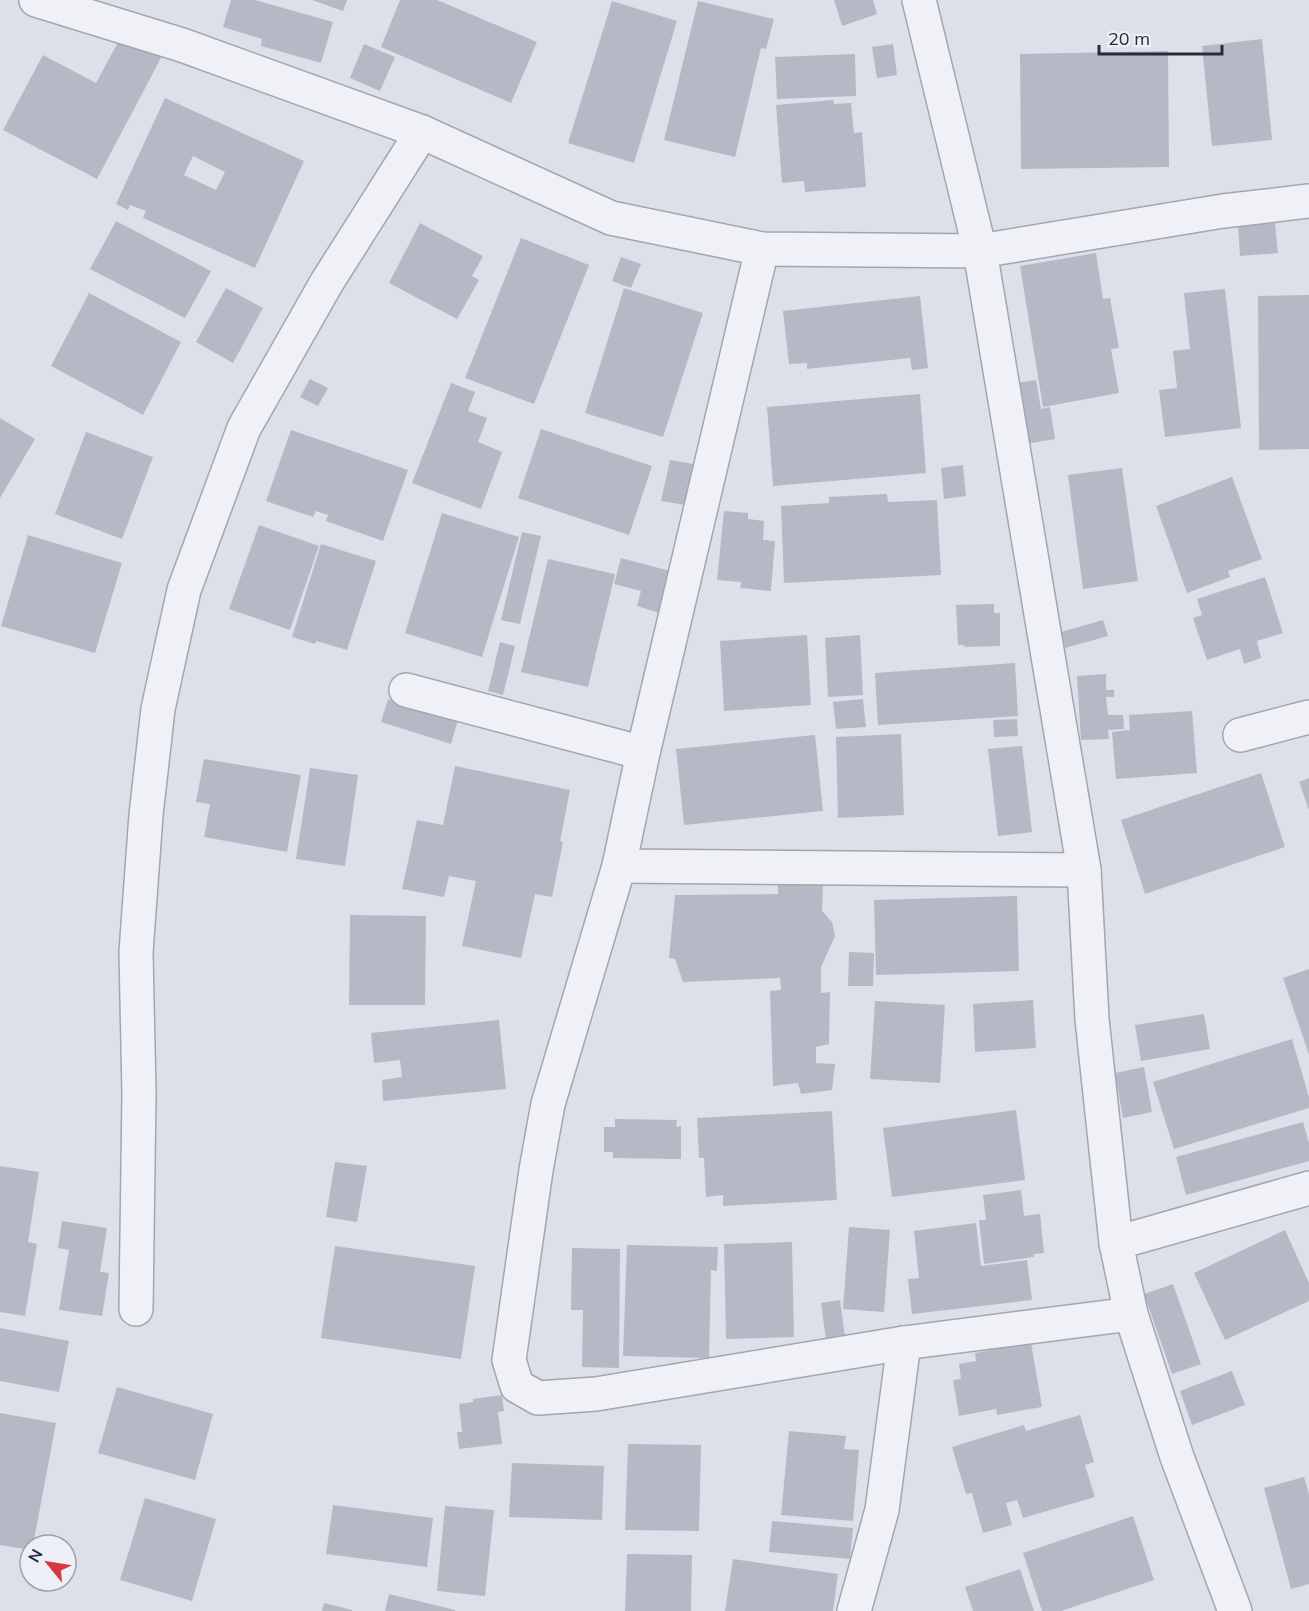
<svg xmlns="http://www.w3.org/2000/svg" width="1309" height="1611" font-family="Mulish,sans-serif">
<rect width="100%" height="100%" fill="#dde0e8"/>
<g fill="#b4b9c5" fill-rule="evenodd">
<polygon points="231,0 255,0 333,22 321,63 261,46 262,39 223,27"/>
<polygon points="312,0 347,0 343,11"/>
<polygon points="400,0 437,0 537,42 511,103 381,47"/>
<polygon points="834,0 873,0 877,14 842,26"/>
<polygon points="612,1 677,21 634,163 568,143"/>
<polygon points="698,1 774,19 766,49 761,48 735,157 664,140"/>
<polygon points="122,35 162,56 97,179 3,130 43,55 96,83"/>
<polygon points="1262,39 1272,140 1212,146 1202,46"/>
<polygon points="364,44 395,57 380,91 350,78"/>
<polygon points="893,44 897,75 877,78 872,47"/>
<polygon points="1168,51 1169,167 1021,169 1020,54"/>
<polygon points="855,54 856,96 777,99 775,57"/>
<path d="M165,98L304,161L255,268L143,218L146,211L130,205L128,210L116,204ZM193,156L225,172L216,190L184,175Z"/>
<polygon points="833,100 834,104 851,103 854,133 862,132 866,187 805,192 804,181 782,183 776,105"/>
<polygon points="116,221 211,271 185,318 90,269"/>
<polygon points="420,223 483,256 472,276 479,280 457,319 389,283"/>
<polygon points="1275,223 1278,253 1240,256 1238,226"/>
<polygon points="521,238 589,265 534,404 465,378"/>
<polygon points="1096,253 1103,299 1110,298 1119,348 1111,349 1119,393 1043,407 1020,266"/>
<polygon points="621,257 641,264 631,288 612,281"/>
<polygon points="226,288 263,308 233,363 196,342"/>
<polygon points="624,288 703,313 663,437 585,413"/>
<polygon points="1225,289 1241,428 1165,437 1159,390 1177,388 1173,351 1190,349 1184,293"/>
<polygon points="89,293 181,342 143,415 51,366"/>
<polygon points="1309,295 1309,449 1259,450 1258,296"/>
<polygon points="920,296 928,368 912,370 910,358 807,369 807,363 789,364 783,311"/>
<polygon points="310,379 328,388 318,406 300,397"/>
<polygon points="1036,380 1041,409 1050,407 1055,439 1026,444 1016,383"/>
<polygon points="451,383 475,392 468,411 487,418 478,442 502,452 481,509 412,483"/>
<polygon points="920,394 926,473 773,486 767,407"/>
<polygon points="0,418 35,439 0,498"/>
<polygon points="541,429 652,466 629,535 518,498"/>
<polygon points="291,430 408,470 383,541 326,521 328,515 316,511 313,517 266,501"/>
<polygon points="86,432 153,457 122,539 55,514"/>
<polygon points="670,460 693,464 685,505 661,501"/>
<polygon points="963,465 966,496 944,499 941,468"/>
<polygon points="1122,468 1138,581 1083,589 1068,475"/>
<polygon points="1232,477 1262,559 1228,571 1230,577 1187,593 1156,506"/>
<polygon points="887,494 888,502 937,500 941,575 784,583 781,506 829,503 829,497"/>
<polygon points="724,511 748,513 748,519 764,521 763,540 775,541 771,591 740,588 741,582 717,580"/>
<polygon points="442,513 519,537 482,657 405,633"/>
<polygon points="259,525 319,546 290,630 229,609"/>
<polygon points="522,532 541,536 520,624 501,620"/>
<polygon points="28,535 122,563 95,653 1,626"/>
<polygon points="321,544 376,561 347,650 316,641 315,644 292,637"/>
<polygon points="621,558 670,571 659,613 637,606 641,591 614,584"/>
<polygon points="548,559 615,574 588,687 521,672"/>
<polygon points="1265,577 1283,633 1257,641 1261,658 1244,664 1240,649 1207,660 1193,618 1202,615 1197,599"/>
<polygon points="994,604 994,613 1000,613 1000,646 964,647 965,645 958,645 956,605"/>
<polygon points="1103,620 1108,636 1065,648 1061,632"/>
<polygon points="807,635 811,705 724,711 720,641"/>
<polygon points="860,635 863,695 828,697 825,638"/>
<polygon points="500,642 515,646 503,695 488,691"/>
<polygon points="1015,663 1018,716 878,725 875,673"/>
<polygon points="1106,674 1106,690 1114,690 1114,697 1106,697 1108,715 1123,715 1124,729 1108,730 1109,739 1081,740 1077,676"/>
<polygon points="388,699 458,720 451,744 381,722"/>
<polygon points="863,699 866,727 836,729 833,702"/>
<polygon points="1192,711 1197,773 1116,779 1112,732 1130,730 1129,715"/>
<polygon points="1017,719 1018,736 994,737 993,720"/>
<polygon points="901,734 904,815 838,818 836,737"/>
<polygon points="815,735 823,811 684,825 676,749"/>
<polygon points="1022,746 1032,832 998,836 988,749"/>
<polygon points="204,759 301,775 287,852 204,837 210,804 196,802"/>
<polygon points="455,766 570,790 560,841 563,842 552,897 535,894 521,958 462,946 476,881 449,876 444,897 402,889 417,820 443,825"/>
<polygon points="310,768 358,775 345,866 296,859"/>
<polygon points="1261,773 1285,847 1145,894 1121,820"/>
<polygon points="1309,778 1309,810 1299,782"/>
<polygon points="778,882 823,883 822,911 832,922 835,936 821,967 821,993 830,992 829,1044 816,1047 816,1063 835,1064 832,1090 801,1094 798,1083 773,1086 770,991 781,990 780,978 683,982 675,959 669,958 675,895 778,894"/>
<polygon points="1017,896 1019,971 876,975 874,900"/>
<polygon points="350,915 426,916 425,1005 349,1005"/>
<polygon points="849,952 874,953 873,986 848,986"/>
<polygon points="1309,969 1309,1055 1283,978"/>
<polygon points="1033,1000 1036,1048 975,1052 973,1004"/>
<polygon points="875,1001 945,1005 940,1083 870,1079"/>
<polygon points="1204,1014 1210,1049 1141,1061 1135,1025"/>
<polygon points="499,1020 506,1089 383,1101 382,1080 402,1077 400,1060 374,1063 371,1033"/>
<polygon points="1292,1039 1309,1097 1309,1108 1174,1149 1153,1082"/>
<polygon points="1144,1067 1152,1112 1123,1118 1115,1073"/>
<polygon points="1016,1110 1025,1180 892,1197 883,1128"/>
<polygon points="832,1111 837,1200 723,1206 723,1195 706,1197 704,1158 699,1158 697,1118"/>
<polygon points="615,1119 677,1120 676,1127 681,1126 681,1159 613,1158 613,1152 604,1152 604,1127 615,1127"/>
<polygon points="1303,1122 1309,1143 1309,1161 1186,1195 1176,1157"/>
<polygon points="335,1162 367,1166 357,1222 326,1217"/>
<polygon points="0,1166 39,1172 28,1242 37,1244 25,1316 0,1312"/>
<polygon points="1021,1190 1024,1216 1040,1214 1044,1253 1034,1254 1034,1257 984,1264 979,1220 986,1220 983,1195"/>
<polygon points="62,1221 107,1228 100,1272 109,1273 102,1316 59,1310 69,1250 58,1248"/>
<polygon points="976,1223 981,1266 1027,1260 1032,1300 912,1314 908,1279 919,1278 914,1231"/>
<polygon points="849,1227 890,1230 884,1312 843,1309"/>
<polygon points="1285,1230 1309,1283 1309,1301 1225,1340 1194,1273"/>
<polygon points="792,1242 794,1337 726,1339 724,1244"/>
<polygon points="627,1245 718,1247 717,1271 711,1270 709,1358 623,1356"/>
<polygon points="335,1246 475,1266 461,1359 321,1338"/>
<polygon points="572,1248 620,1249 619,1368 582,1367 583,1310 571,1310"/>
<polygon points="1173,1284 1201,1364 1172,1374 1144,1294"/>
<polygon points="840,1300 845,1337 826,1340 821,1303"/>
<polygon points="0,1328 69,1341 59,1392 0,1381"/>
<polygon points="1031,1342 1042,1407 997,1415 996,1409 959,1416 953,1380 961,1379 959,1364 976,1361 975,1353"/>
<polygon points="1232,1371 1245,1405 1192,1425 1180,1391"/>
<polygon points="117,1387 213,1414 195,1480 98,1453"/>
<polygon points="502,1395 504,1411 498,1412 502,1444 459,1449 457,1432 462,1432 459,1404 473,1402 473,1399"/>
<polygon points="0,1413 56,1423 33,1545 30,1545 30,1550 0,1545"/>
<polygon points="1080,1415 1094,1462 1085,1465 1095,1497 1023,1518 1017,1500 1006,1503 1012,1525 983,1533 972,1493 966,1494 952,1447 1024,1425 1026,1431"/>
<polygon points="789,1431 846,1436 844,1449 859,1450 853,1521 781,1515"/>
<polygon points="628,1444 701,1445 699,1531 625,1530"/>
<polygon points="512,1463 604,1466 602,1520 509,1517"/>
<polygon points="1304,1477 1309,1494 1309,1584 1291,1589 1264,1488"/>
<polygon points="145,1498 216,1519 192,1601 120,1580"/>
<polygon points="333,1505 433,1518 427,1567 326,1554"/>
<polygon points="445,1506 494,1510 485,1596 437,1591"/>
<polygon points="1133,1516 1154,1580 1061,1611 1042,1611 1023,1553"/>
<polygon points="772,1521 853,1528 850,1559 769,1552"/>
<polygon points="627,1554 692,1555 691,1611 625,1611"/>
<polygon points="733,1559 838,1574 833,1611 725,1611"/>
<polygon points="1020,1569 1034,1611 973,1611 965,1587"/>
<polygon points="389,1594 455,1610 455,1611 385,1611"/>
<polygon points="324,1603 352,1610 352,1611 322,1611"/>
</g>
<g fill="none" stroke-linecap="round" stroke-linejoin="round">
<g stroke="#a2a6b2" stroke-width="36">
<g id="minor">
<polyline points="36,0 182,45 422,132 611,218 762,249 980,251 1223,211 1309,201"/>
<polyline points="919,0 980,251 1084,870 1092,1019 1116,1243 1131,1314 1177,1457 1235,1611"/>
<polyline points="762,249 643,753 619,866 1084,870"/>
<polyline points="406,690 643,753"/>
<polyline points="1240,735 1309,717"/>
<polyline points="619,866 548,1104 536,1170 509,1360 517,1386 538,1398 596,1394 904,1343 1131,1314"/>
<polyline points="1116,1243 1309,1188"/>
<polyline points="136,1309 139,1094 136,952 146,815 158,709 184,590 244,428 327,282 422,132"/>
<polyline points="854,1611 882,1510 904,1343"/>
</g>
</g>
<use href="#minor" stroke="#f0f1f6" stroke-width="33"/>
</g>
<g transform="translate(48 1563) rotate(300)"><circle r="28" fill="#eceff5" stroke="#9da1ac" stroke-width="1.5"/>
<path d="M0-4.5L10 22L0 15L-10 22Z" fill="#d63941"/>
<text y="-9" font-size="16" font-weight="bold" text-anchor="middle" fill="#262c3f">N</text>
</g>
<path d="M1099 45v9h123v-9" fill="none" stroke="#262c3f" stroke-width="3"/>
<text x="1108" y="45" font-size="18" fill="#262c3f" stroke="#eceff5" stroke-width="4.5" paint-order="stroke">20 m</text>
</svg>
